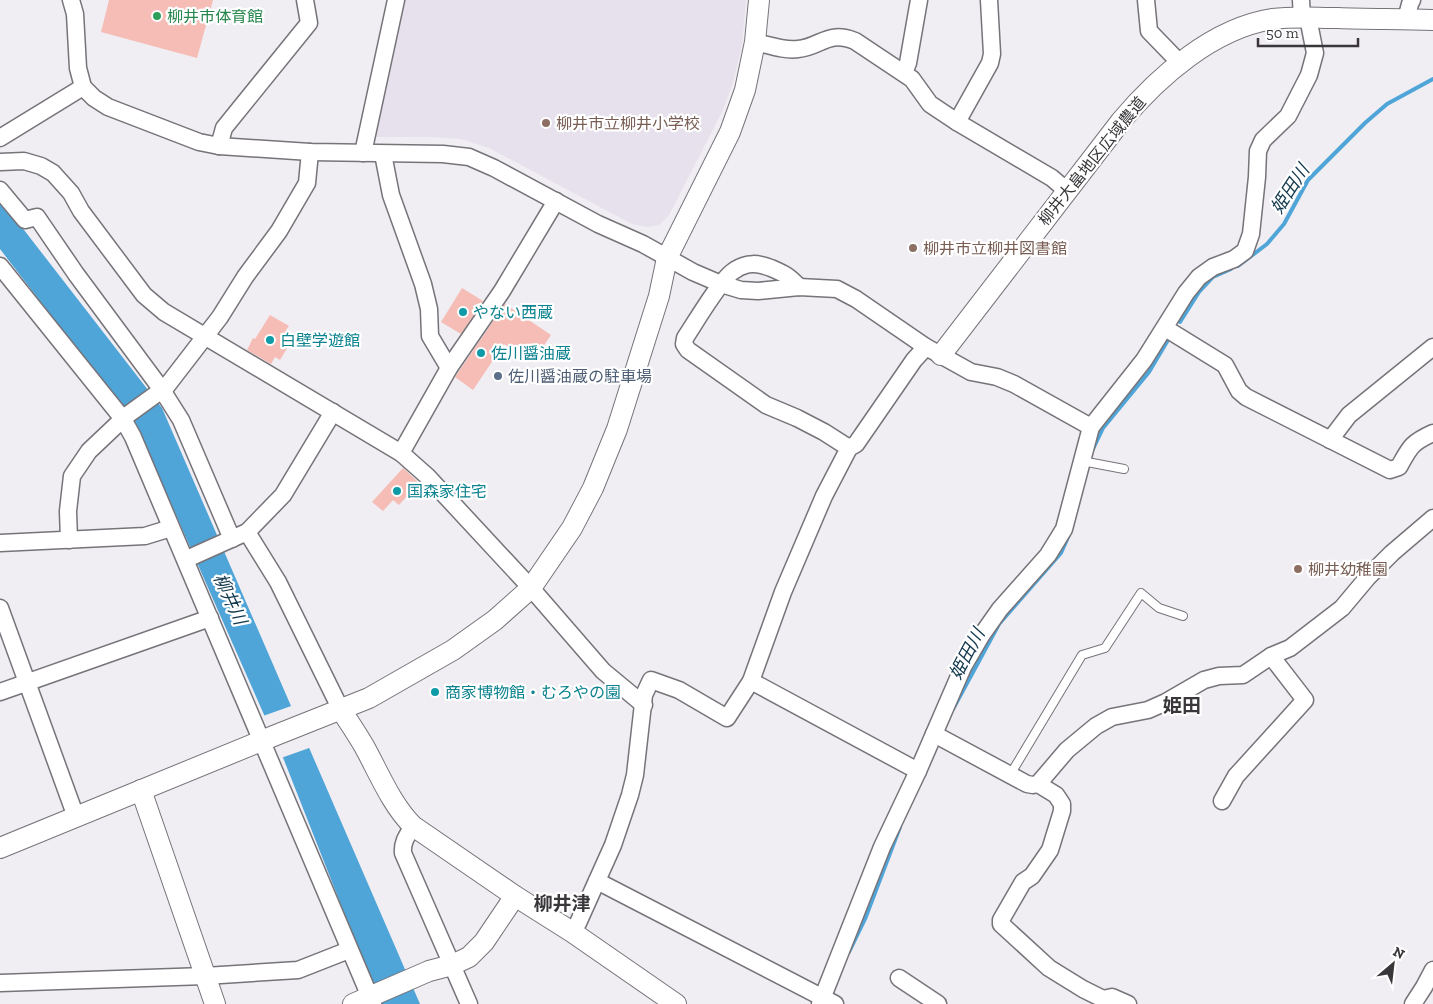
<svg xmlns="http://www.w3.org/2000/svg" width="1433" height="1004" font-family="'Zilla Slab','Noto Sans JP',serif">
<rect width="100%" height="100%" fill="#f0edf3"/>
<polygon fill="#e6e1ed" points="404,0 746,0 742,45 733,83 723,110 669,215 659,225 647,227 632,224 489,148 461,139 432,137 372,137"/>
<polygon fill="#4fa5d8" points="0,199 162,408 420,1004 380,1004 284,760 138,429 0,249"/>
<polygon fill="#f0edf3" points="294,705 312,747 281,758 263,716"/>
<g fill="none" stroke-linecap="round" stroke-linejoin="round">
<g stroke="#4fa5d8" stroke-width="4">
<polyline points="1238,266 1267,244 1284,224 1308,180 1365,123 1387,104 1433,79"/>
<polyline points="1180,322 1199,292 1213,277 1231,269"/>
<polyline points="1093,449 1103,428 1149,372 1168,340"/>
<polyline points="953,709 999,624 1061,553 1069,535"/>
<polyline points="849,952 865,919 900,827"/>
</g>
</g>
<g fill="#f5bdb5">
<polygon points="109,0 213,0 197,58 101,32"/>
<polygon points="462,288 483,301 461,334 441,322"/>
<polygon points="505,304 551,335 532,363 504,344 473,390 455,377"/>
<polygon points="270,315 289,326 286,330 288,331 282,341 289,345 280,360 275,357 271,364 247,350 253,338 255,339"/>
<polygon points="403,468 419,483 399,505 393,500 383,511 372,502"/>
</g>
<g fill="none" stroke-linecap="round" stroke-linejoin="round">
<g stroke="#767379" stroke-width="10">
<g id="service">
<polyline points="1082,461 1124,469"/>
<polyline points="1010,775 1082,655 1105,648 1141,593 1159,608 1183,616"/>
</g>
</g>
<g stroke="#767379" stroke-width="19">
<g id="minor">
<polyline points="71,0 75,14 78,68 83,87 94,98 108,107 199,142 219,146 310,152 443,154 469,157 494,168 598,224 643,244 693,272 721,284 741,290 758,291 799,287 837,289 856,299 926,347 971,372 997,377 1014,384 1091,427"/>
<polyline points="1146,0 1149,31 1180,63"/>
<polyline points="1301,0 1302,18"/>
<polyline points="1406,19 1410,4 1412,0"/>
<path d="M755,42C769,45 784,51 798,49C821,47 827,30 855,41L912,79L930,104L957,122L1052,178L1067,191"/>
<polyline points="904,73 908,63 919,0"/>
<polyline points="957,122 990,63 992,54 989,0"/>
<polyline points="0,138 83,87"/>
<polyline points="219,146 224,128 309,23 305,0"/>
<polyline points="363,153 396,0"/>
<polyline points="383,154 391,195 423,284 429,309 430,336 449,368"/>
<polyline points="0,162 24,161 41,166 53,173 71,193 81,211 144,295 164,312 401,453 427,476 531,588 603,671 644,705"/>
<polyline points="0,190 25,220 37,217 76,274 162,390 181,420 232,539"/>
<polyline points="0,266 123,419 133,437 373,1004"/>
<path d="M799,287C789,276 785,274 771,268C758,263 747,262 735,270C722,277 695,323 685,338L684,344L688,350L766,405L797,418L824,432L849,448"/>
<path d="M1165,328L1225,365L1239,391L1246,397L1390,470L1399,467C1410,447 1411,443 1433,433"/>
<polyline points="1330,440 1349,415 1433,347"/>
<polyline points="401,453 449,368 502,291 556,201"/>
<polyline points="247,532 278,582 341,710"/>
<polyline points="69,540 68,511 72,476 89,451 126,416 166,387 220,317 245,277 279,231 307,183 310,152"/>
<polyline points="0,543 145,536 171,528"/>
<polyline points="185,559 189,558 247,532 283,495 333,412"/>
<polyline points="0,608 76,817"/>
<polyline points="751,681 918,771"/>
<polyline points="0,692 210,618"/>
<polyline points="934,734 1027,784 1033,785 1038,784 1067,750 1096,726 1112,717 1148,710 1166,702 1204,680 1219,676 1243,675 1271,656 1290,648 1342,608 1368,577 1392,553 1433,518"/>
<polyline points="1038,784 1056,795 1062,804 1062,811 1050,850 1032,876 1023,882 1001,920 1001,924 1049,968 1083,989 1103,999 1112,997 1128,1004"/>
<polyline points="1222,801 1236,776 1305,700 1271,656"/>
<path d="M413,826C407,836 402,842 403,853L469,1004"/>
<polyline points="597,881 835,1004"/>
<polyline points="572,932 578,923 613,845 630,795 635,775 644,695 651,680 679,690 727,718 751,681 783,592 824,496 849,448 856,444 914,360 926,347"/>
<polyline points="899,978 938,1004"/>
<polyline points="0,983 205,976 298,970 349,950"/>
<polyline points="820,1004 882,847 918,771 963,667 981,636 1000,609 1048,555 1064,529 1091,427 1144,360 1186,293 1199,277 1213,267 1234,259 1245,251 1251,234 1257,177 1258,151 1263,140 1288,116 1309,75 1315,53 1308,18"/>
<polyline points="1413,1004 1424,987 1433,970"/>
</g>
</g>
<g stroke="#767379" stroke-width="22">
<g id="tertiary">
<path d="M941,355L1121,121C1158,77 1213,28 1273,19C1294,16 1316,18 1338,18C1369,19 1401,19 1433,20"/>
<path d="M341,710C349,722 357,734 364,746C379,773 391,804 413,826L515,896L572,932L676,1004"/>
<polyline points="141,790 215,1004"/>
<polyline points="0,848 271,737 369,698 453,650 495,620 531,588 572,528 593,488 617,429 659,296 667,258 730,132 745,90 755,42 759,0"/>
<polyline points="353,1004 429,971 452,965 469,957 484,942 515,896"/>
</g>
</g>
<use href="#service" stroke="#fff" stroke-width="8"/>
<use href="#minor" stroke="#fff" stroke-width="16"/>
<use href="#tertiary" stroke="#fff" stroke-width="20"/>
</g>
<circle fill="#2e9e5b" stroke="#fff" stroke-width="2" cx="157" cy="16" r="5"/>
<g fill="#8d6e63" stroke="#fff" stroke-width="2">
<circle cx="546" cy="123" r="5"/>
<circle cx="913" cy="248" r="5"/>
<circle cx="1298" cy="569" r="5"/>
</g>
<g fill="#0f9aa8" stroke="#fff" stroke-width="2">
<circle cx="463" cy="312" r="5"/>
<circle cx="270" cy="340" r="5"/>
<circle cx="481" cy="353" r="5"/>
<circle cx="397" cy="491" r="5"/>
<circle cx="435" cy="692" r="5"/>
</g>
<circle fill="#5c6f8a" stroke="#fff" stroke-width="2" cx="498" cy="376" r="5"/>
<g text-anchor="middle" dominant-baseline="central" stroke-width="4.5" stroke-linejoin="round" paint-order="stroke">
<g font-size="16" fill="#27864d" stroke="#fff" text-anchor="start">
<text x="167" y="16">柳井市体育館</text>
</g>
<g font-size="16" fill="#785e54" stroke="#fff" text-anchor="start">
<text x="556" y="123">柳井市立柳井小学校</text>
<text x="923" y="248">柳井市立柳井図書館</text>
<text x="1308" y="569">柳井幼稚園</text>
</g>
<g font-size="16" fill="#39373a" stroke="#fff">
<text transform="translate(1092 161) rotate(-51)">柳井大畠地区広域農道</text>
</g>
<g font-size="16" fill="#0d838f" stroke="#fff" text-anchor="start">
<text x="473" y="312">やない西蔵</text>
<text x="280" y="340">白壁学遊館</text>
<text x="491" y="353">佐川醤油蔵</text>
<text x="407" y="491">国森家住宅</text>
<text x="445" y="692">商家博物館・むろやの園</text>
</g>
<g font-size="16" fill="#4e5e75" stroke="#fff" text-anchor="start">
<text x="508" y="376">佐川醤油蔵の駐車場</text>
</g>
<g font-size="18" font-style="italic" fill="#13394e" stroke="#fff">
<text transform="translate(1290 189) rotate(-57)">姫田川</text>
<text transform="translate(230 599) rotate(65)">柳井川</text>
<text transform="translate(967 654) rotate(-62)">姫田川</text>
</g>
<g font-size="19" font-weight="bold" fill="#39373a" stroke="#fff">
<text x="1182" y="705">姫田</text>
<text x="562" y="903">柳井津</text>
</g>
</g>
<g transform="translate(1393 964) rotate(28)" stroke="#ffffff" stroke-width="4" paint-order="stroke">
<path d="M0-4L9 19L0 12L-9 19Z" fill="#39373a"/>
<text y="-8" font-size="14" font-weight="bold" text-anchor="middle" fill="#39373a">N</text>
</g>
<path d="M1258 38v8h100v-8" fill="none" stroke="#39373a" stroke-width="2.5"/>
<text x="1266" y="38" font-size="15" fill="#39373a" stroke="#ffffff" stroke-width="4" paint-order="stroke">50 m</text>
</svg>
